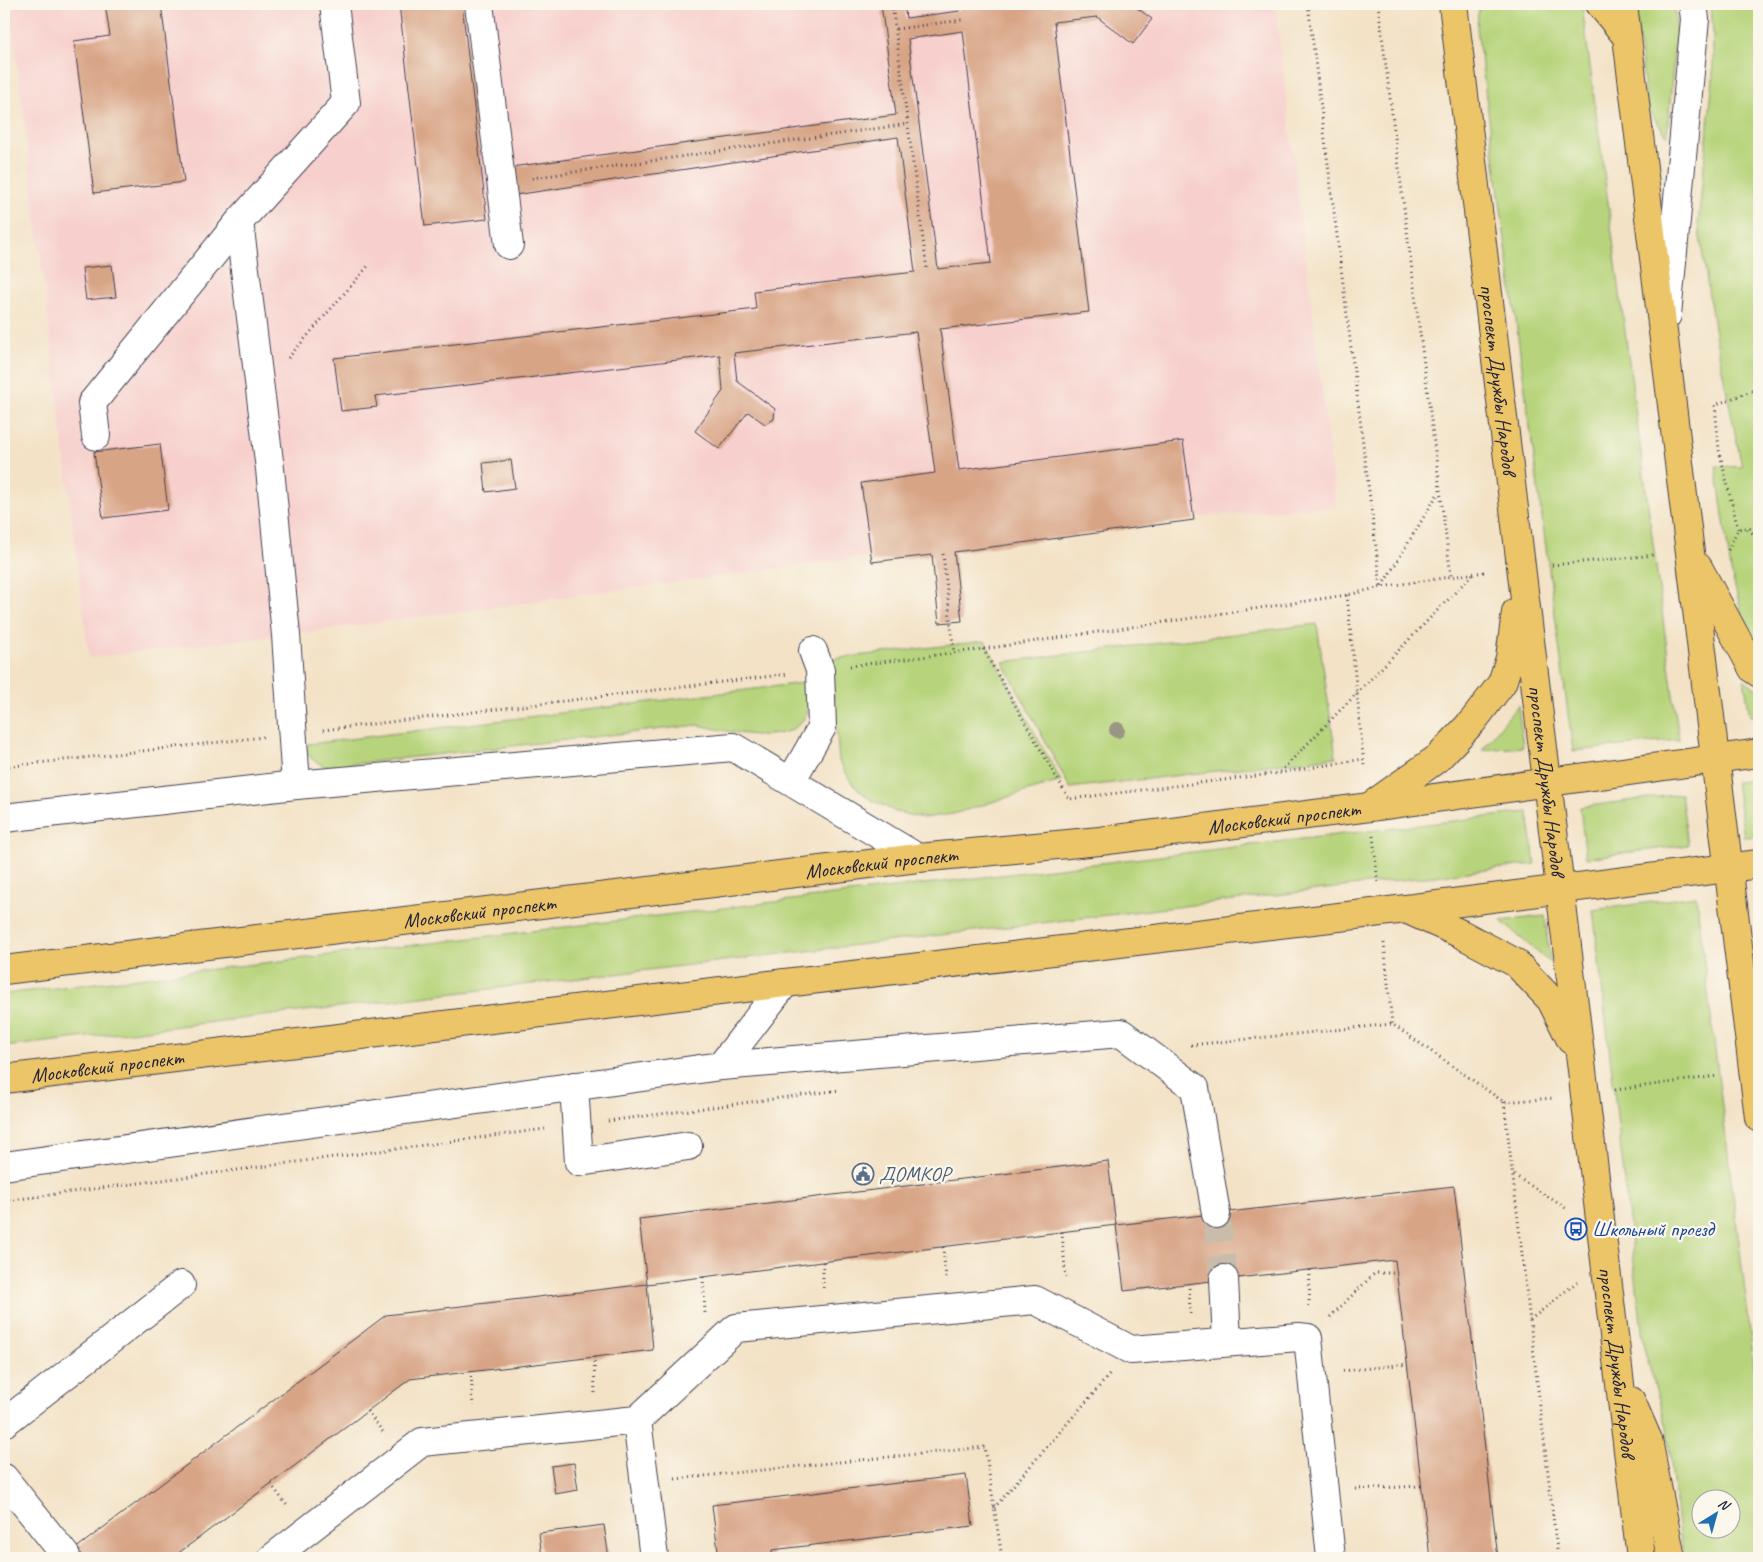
<svg xmlns="http://www.w3.org/2000/svg" width="1763" height="1562" font-family="Caveat,sans-serif">
<rect width="100%" height="100%" fill="#fbf7ec"/>
<filter id="ink" filterUnits="userSpaceOnUse"><feTurbulence type="fractalNoise" baseFrequency=".02" numOctaves="2"/><feDisplacementMap in="SourceGraphic" scale="10" xChannelSelector="R" yChannelSelector="G"/><feConvolveMatrix kernelMatrix="1 2 1 2 8 2 1 2 1" color-interpolation-filters="sRGB"/></filter>
<filter id="wash" filterUnits="userSpaceOnUse"><feTurbulence type="fractalNoise" baseFrequency=".0096" numOctaves="4" result="noise"/><feDisplacementMap in="SourceGraphic" scale="20" xChannelSelector="R" yChannelSelector="G"/><feGaussianBlur stdDeviation="1.12" result="paint"/><feColorMatrix in="noise" values="0 0 0 0 0 0 0 0 0 0 0 0 0 0 0 0 0 1.4 0 .05"/><feComposite in="paint" operator="in"/></filter>
<g filter="url(#wash)">
<rect width="100%" height="100%" fill="#f3e2c6"/>
<polygon fill="#f7d0cd" points="10,4 1275,4 1336,506 1194,517 1194,520 872,562 870,556 286,635 89,658"/>
<g fill="#b7d47b" stroke="#6c7b5b" fill-rule="evenodd">
<polygon points="1483,4 1580,4 1582,6 1679,740 1573,751 1477,28 1478,13"/>
<polygon points="1635,4 1675,4 1676,31 1667,136 1647,108"/>
<polygon points="1711,4 1759,4 1759,649 1747,634 1731,571 1716,466 1742,467 1715,334 1698,224 1713,79 1713,35"/>
<polygon points="1317,624 1336,757 1070,788 1003,662"/>
<polygon points="985,641 1061,781 953,814 923,818 896,812 870,799 853,785 839,761 831,659"/>
<polygon points="1744,679 1759,691 1759,715 1750,716"/>
<path d="M811,682C816,756 743,734 698,725L326,767L312,759L301,745Z"/>
<polygon points="1518,705 1523,747 1482,750"/>
<polygon points="1759,779 1759,836 1744,837 1736,782"/>
<polygon points="1681,794 1688,845 1586,858 1580,807"/>
<polygon points="1528,812 1535,864 4,1047 4,994"/>
<path d="M1696,896L1759,1404V1558H1685L1680,1544L1667,1428L1644,1348L1593,910ZM1700,1500H1730V1530H1700Z"/>
<polygon points="1545,916 1550,963 1501,921"/>
</g>
<g id="blocks">
<g fill="#d8a486" fill-rule="evenodd">
<polygon points="105,4 161,4 184,182 94,193 74,41 110,36"/>
<polygon points="399,4 462,4 487,219 425,226"/>
<path d="M881,4H904L906,18L960,11L959,4H1052V6L1079,4H1132L1152,19L1133,44L1097,17L1054,22L1089,312L940,329L959,470L1183,441L1194,520L954,552L962,621L939,623L932,555L872,562L861,483L935,473L916,332L734,353L737,381L775,409L774,419L765,424L748,412L719,449L695,431L723,391L720,355L375,396L377,407L341,411L334,358L756,309L754,291L915,272L898,137L515,195L511,167L896,115ZM963,31L991,263L938,269L908,39Z"/>
<polygon points="112,265 116,297 86,300 82,268"/>
<polygon points="160,444 168,510 103,518 94,452"/>
<polygon points="511,460 515,488 486,492 483,463"/>
<polygon points="1108,1161 1116,1225 647,1284 639,1219"/>
<polygon points="1454,1186 1498,1558 1430,1558 1395,1260 1124,1291 1116,1225"/>
<polygon points="647,1284 653,1350 410,1379 172,1558 63,1558 386,1315"/>
<polygon points="574,1463 578,1490 555,1494 551,1466"/>
<polygon points="966,1475 973,1526 772,1550 772,1558 719,1558 712,1505"/>
<polygon points="604,1525 609,1558 542,1558 539,1533"/>
</g>
</g>
</g>
<g filter="url(#ink)">
<use href="#blocks" fill-opacity="0" stroke="#413f50" stroke-width="1"/>
<g fill="none" stroke-linecap="round" stroke-linejoin="round">
<polyline stroke="#c9bcaa" stroke-width="28" stroke-dasharray="28 14" stroke-linecap="butt" points="1216,1214 1224,1279"/>
<g stroke="#413f50" stroke-width="30">
<g id="minor">
<polyline points="479,4 509,245"/>
<polyline points="1667,315 1695,19 1693,4"/>
<polyline points="96,436 92,403 239,222"/>
<polyline points="791,781 822,727 820,670 813,651"/>
<polyline points="296,785 286,635 270,469 239,222 346,103 334,4"/>
<polyline points="4,818 296,785 733,747 918,858"/>
<polyline points="721,1066 1121,1033 1195,1088 1216,1214"/>
<polyline points="574,1086 579,1162 688,1146"/>
<polyline points="4,1166 721,1066 785,983"/>
<polyline points="1224,1279 1227,1342"/>
<polyline points="637,1420 654,1558"/>
<polyline points="4,1423 181,1285"/>
<polyline points="4,1478 66,1556"/>
<polyline points="272,1558 422,1442 637,1420 736,1328 1035,1300 1131,1350 1299,1337 1308,1338 1331,1558"/>
</g>
</g>
<g stroke="#413f50" stroke-width="30">
<g id="major">
<path id="s1" d="M1453,4L1641,1558"/>
<polyline points="1600,4 1627,37"/>
<polyline points="1623,4 1759,1118"/>
<polyline points="1698,567 1753,669 1759,673"/>
<polyline points="1372,805 1438,758 1473,721 1502,683 1510,658 1516,612"/>
<polyline points="1406,909 1461,934 1516,963 1551,1000 1571,1040"/>
<path id="s2" d="M4,970L918,858L1100,841L1370,807L1759,753"/>
<path id="s3" d="M4,1079L785,983L1406,909L1759,864"/>
<polyline points="1631,1401 1648,1440 1671,1558"/>
</g>
</g>
<g stroke="#413f50" stroke-width="3" stroke-dasharray="1 4" stroke-linecap="butt">
<polyline points="892,4 927,270"/>
<polyline points="1308,4 1381,587"/>
<polyline points="1378,4 1451,576"/>
<polyline points="1757,4 1759,18"/>
<polyline points="896,29 962,20"/>
<polyline points="532,178 908,124"/>
<polyline points="288,358 370,264"/>
<polyline points="1738,529 1719,450 1715,405 1759,388"/>
<polyline points="1748,529 1759,539"/>
<polyline points="1728,550 1738,529 1759,527"/>
<polyline points="943,554 954,653"/>
<polyline points="1552,565 1655,555"/>
<polyline points="1382,586 1439,492"/>
<polyline points="1347,595 1364,765"/>
<polyline points="983,649 1069,799 1280,773 1363,759"/>
<polyline points="850,666 983,649 1347,595 1381,587 1484,572"/>
<polyline points="323,730 789,674"/>
<polyline points="4,767 263,737"/>
<polyline points="1280,772 1473,574"/>
<polyline points="1373,836 1378,883"/>
<polyline points="1384,943 1392,1024"/>
<polyline points="1191,1045 1392,1024 1504,1102 1554,1098"/>
<polyline points="1615,1090 1718,1076"/>
<polyline points="1504,1102 1558,1558"/>
<polyline points="608,1121 840,1090"/>
<polyline points="1514,1175 1567,1209"/>
<polyline points="4,1201 545,1129"/>
<polyline points="1062,1232 1066,1281"/>
<polyline points="943,1247 946,1278"/>
<polyline points="823,1262 823,1288"/>
<polyline points="703,1277 705,1313"/>
<polyline points="1189,1283 1190,1315"/>
<polyline points="1309,1306 1310,1269"/>
<polyline points="1330,1317 1375,1273 1397,1273"/>
<polyline points="1530,1320 1577,1282"/>
<polyline points="594,1357 595,1394"/>
<polyline points="471,1371 473,1406"/>
<polyline points="1343,1371 1407,1364"/>
<polyline points="367,1411 383,1432"/>
<polyline points="675,1479 985,1447 1002,1558"/>
<polyline points="271,1484 288,1507"/>
<polyline points="1355,1489 1421,1486"/>
<polyline points="994,1508 1111,1373"/>
</g>
<use href="#minor" stroke="#fff" stroke-width="28"/>
<use href="#major" stroke="#edc569" stroke-width="28"/>
</g>
<circle fill="#999684" cx="1117" cy="730" r="8"/>
</g>
<defs>
<g id="civic-ring" transform="scale(1.125)"><circle r="9.5" fill="#fbf7ec" stroke="#5c6f8a" stroke-width="1.5"/><path d="M-.6-6.5H3V-4.5H.6V-3L4-1V1h2V6H-6V1h2V-1L-.6-3ZM-1.2 2.5V6h2.4V2.5Z" fill="#5c6f8a"/></g>
<g id="bus-ring" transform="scale(1.125)"><circle r="9.5" fill="#fbf7ec" stroke="#1a4fb4" stroke-width="1.5"/><path d="M-5-6H5V4H4V6H2V4H-2V6H-4V4H-5ZM-3.5-4V0h7V-4ZM-3.5 1.2v1.5H-2V1.2ZM2 1.2v1.5H3.5V1.2Z" fill="#1a4fb4"/></g>
</defs>
<g fill-rule="evenodd">
<use href="#civic-ring" x="863" y="1174"/>
<use href="#bus-ring" x="1576" y="1229"/>
</g>
<g text-anchor="middle" dominant-baseline="central" stroke-width="4.5" stroke-linejoin="round" paint-order="stroke">
<g font-size="21" fill="#22223b" stroke="#fbf7ec">
<text stroke="none"><textPath href="#s1" startOffset="378">проспект Дружбы Народов</textPath></text>
<text stroke="none"><textPath href="#s1" startOffset="782">проспект Дружбы Народов</textPath></text>
<text stroke="none"><textPath href="#s2" startOffset="1289">Московский проспект</textPath></text>
<text stroke="none"><textPath href="#s2" startOffset="884">Московский проспект</textPath></text>
<text stroke="none"><textPath href="#s2" startOffset="479">Московский проспект</textPath></text>
<text stroke="none"><textPath href="#s3" startOffset="104">Московский проспект</textPath></text>
<text stroke="none"><textPath href="#s1" startOffset="1368">проспект Дружбы Народов</textPath></text>
</g>
<g font-size="21" fill="#4e5e75" stroke="#fbf7ec" text-anchor="start">
<text x="879" y="1174">ДОМКОР</text>
</g>
<g font-size="21" fill="#164399" stroke="#fbf7ec" text-anchor="start">
<text x="1592" y="1229">Школьный проезд</text>
</g>
</g>
<rect width="1763" height="1562" fill="none" stroke="#fbf7ec" stroke-width="20"/>
<g transform="translate(1716 1514) rotate(37)"><circle r="24" fill="#fbf7ec" stroke="#a4a2a5"/>
<path d="M0-4L9 19L0 12L-9 19Z" fill="#1f6fb2"/>
<text y="-8" font-size="14" font-weight="bold" text-anchor="middle" fill="#22223b">N</text>
</g>
</svg>
